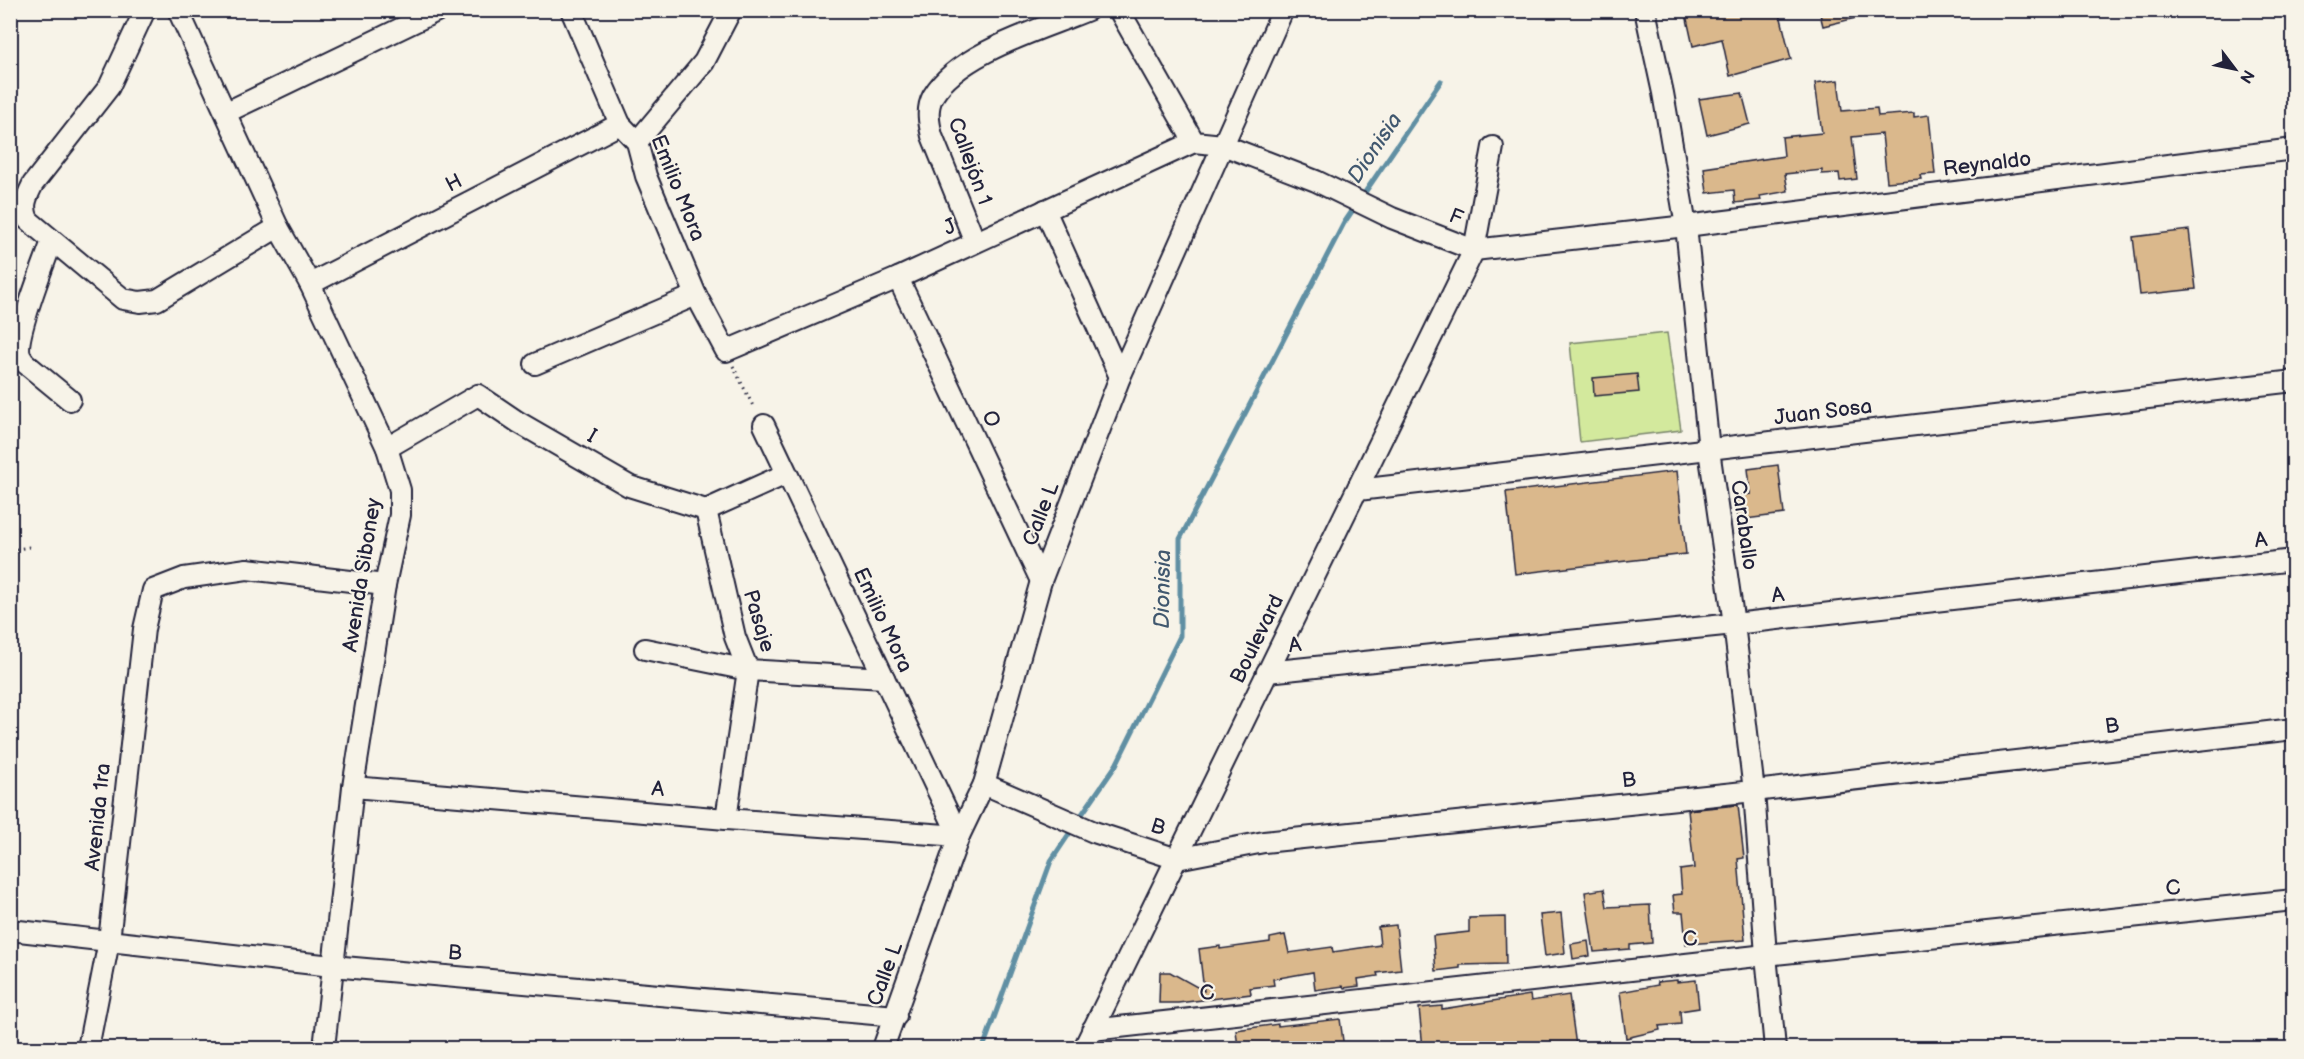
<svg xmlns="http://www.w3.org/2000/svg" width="2304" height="1059" font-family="'Balsamiq Sans',sans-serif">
<rect width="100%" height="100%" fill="#f7f3e8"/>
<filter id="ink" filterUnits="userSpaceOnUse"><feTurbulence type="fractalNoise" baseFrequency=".0167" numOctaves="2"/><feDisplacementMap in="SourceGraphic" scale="12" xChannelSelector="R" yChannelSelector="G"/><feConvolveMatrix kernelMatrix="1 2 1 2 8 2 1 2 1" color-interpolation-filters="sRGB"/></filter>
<g filter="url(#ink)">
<polygon fill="#d3e99d" stroke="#7a866c" stroke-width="1.5" points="1667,333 1681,430 1580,442 1570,343"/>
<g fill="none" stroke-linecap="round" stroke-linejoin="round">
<g stroke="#608fa3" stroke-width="5">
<polyline points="1078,820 1116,765 1180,636 1180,539 1344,223 1441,81"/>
<polyline points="983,1048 1051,861 1073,828"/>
</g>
</g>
<g fill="#dab88c" stroke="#22223b" stroke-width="1.5">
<polygon points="1685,10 1779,10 1791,59 1730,76 1722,39 1693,46"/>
<polygon points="1819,10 1864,10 1864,16 1823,26"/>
<polygon points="1838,80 1842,111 1877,108 1878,116 1914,113 1914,117 1929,115 1935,174 1920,175 1921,179 1887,182 1882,134 1852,137 1857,179 1840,181 1839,173 1822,174 1822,170 1785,174 1788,191 1760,196 1761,200 1735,203 1734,190 1707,193 1704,168 1784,156 1782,137 1822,133 1815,83"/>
<polygon points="1742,93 1750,124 1707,135 1699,99"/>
<polygon points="2189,230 2196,289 2140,295 2133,237"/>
<polygon points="1637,374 1639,392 1594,396 1593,378"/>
<polygon points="1778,465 1784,514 1738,520 1735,496 1751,494 1748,469"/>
<polygon points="1677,471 1686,554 1515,574 1506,492"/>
<polygon points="1738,805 1744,858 1738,859 1745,940 1686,944 1683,912 1675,912 1673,895 1682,894 1680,870 1694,868 1688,810"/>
<polygon points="1604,889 1607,907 1650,905 1652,943 1630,945 1630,949 1594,952 1585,892"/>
<polygon points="1561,913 1565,953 1545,956 1540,915"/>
<polygon points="1505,917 1506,964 1460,965 1460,968 1436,971 1433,936 1469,932 1469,918"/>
<polygon points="1396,925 1401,970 1377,973 1378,976 1358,979 1359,986 1344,988 1343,986 1315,990 1313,972 1273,979 1274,985 1250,988 1251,994 1178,1003 1159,1003 1160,972 1170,972 1204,991 1199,949 1220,946 1220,949 1270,942 1270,938 1285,935 1289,953 1332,947 1333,952 1380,945 1378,927"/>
<polygon points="1588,941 1590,956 1573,959 1571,944"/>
<polygon points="1677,980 1677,982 1696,980 1699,1008 1680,1011 1681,1024 1659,1026 1660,1030 1626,1038 1620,992 1658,985 1657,982"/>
<polygon points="1530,995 1531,1001 1569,995 1576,1046 1557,1048 1515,1048 1515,1043 1474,1048 1423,1048 1419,1008 1442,1006 1442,1009"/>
<polygon points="1340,1019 1344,1048 1238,1048 1236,1030 1278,1024 1278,1026"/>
</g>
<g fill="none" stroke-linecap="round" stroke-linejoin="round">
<g stroke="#22223b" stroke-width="24">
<g id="minor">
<path d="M145,10L109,87L33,184C26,198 22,205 28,220L123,299L140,302L157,300L278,227"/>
<polyline points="178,10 278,227 310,284 387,448 400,490 400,515 385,585 353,787 324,1048"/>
<polyline points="571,10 620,124 637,142 646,176 696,295 726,351 898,278 1194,142"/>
<polyline points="1119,10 1194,142 1223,145 1316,181 1392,218 1474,250 1686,226 2294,149"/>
<polyline points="1645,10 1663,93 1686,226 1709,450 1734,624 1754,791 1766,955 1775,1048"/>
<polyline points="227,112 439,10"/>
<polyline points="637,142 704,62 731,10"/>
<polyline points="1045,210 1120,377"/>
<path d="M52,241C45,262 14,337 20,355C20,356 24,362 25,363L70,400"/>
<path d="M975,242L932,136C929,123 926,109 933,96C959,52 1043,29 1088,10"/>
<polyline points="898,278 1041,581"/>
<polyline points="310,284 620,124"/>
<polyline points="535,364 696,295"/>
<polyline points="387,448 478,395 518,422 629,486 706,510 786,474"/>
<polyline points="1358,490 2294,381"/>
<polyline points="706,510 735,637 748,670 726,819"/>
<polyline points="645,649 748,670 884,678"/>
<polyline points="1267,672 1734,624 2294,560"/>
<polyline points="984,784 1094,832 1177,859 1264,842 1754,791 2294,729"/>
<polyline points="353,787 726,819 959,836 764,425"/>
<polyline points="10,930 332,966 896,1016"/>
<polyline points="1092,1030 1766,955 2294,900"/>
<polyline points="88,1048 109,941 144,629 153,590 184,578 247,569 385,585"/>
<polyline points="883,1048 959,836 984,784 1041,581 1120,377 1283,10"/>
<polyline points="1084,1048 1474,250 1493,147"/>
</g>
</g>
<g stroke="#22223b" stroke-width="3" stroke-dasharray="1.5 4.5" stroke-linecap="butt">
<polyline points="733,366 754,408"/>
<polyline points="10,550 30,547"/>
</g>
<use href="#minor" stroke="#f7f3e8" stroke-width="20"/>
</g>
</g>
<g text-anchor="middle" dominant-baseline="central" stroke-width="4.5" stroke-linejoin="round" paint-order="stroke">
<g font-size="21" fill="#22223b" stroke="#f7f3e8">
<text transform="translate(970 161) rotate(70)">Callejón 1</text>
<text transform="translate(1987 164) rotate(-7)">Reynaldo</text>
<text transform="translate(454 183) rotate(-27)">H</text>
<text transform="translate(678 188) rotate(68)">Emilio Mora</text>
<text transform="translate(1456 217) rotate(22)">F</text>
<text transform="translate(950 227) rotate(-25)">J</text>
<text transform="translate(1823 412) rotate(-7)">Juan Sosa</text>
<text transform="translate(991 419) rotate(65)">O</text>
<text transform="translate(592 436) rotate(30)">I</text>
<text transform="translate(1041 514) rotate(-69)">Calle L</text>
<text transform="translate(1744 525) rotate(82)">Caraballo</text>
<text transform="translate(2261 540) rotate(-6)">A</text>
<text transform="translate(362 575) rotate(-81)">Avenida Siboney</text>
<text transform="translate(1778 595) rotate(-6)">A</text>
<text transform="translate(883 620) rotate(65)">Emilio Mora</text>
<text transform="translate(759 621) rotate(73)">Pasaje</text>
<text transform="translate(1257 639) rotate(-64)">Boulevard</text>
<text transform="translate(1295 645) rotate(-6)">A</text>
<text transform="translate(2112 726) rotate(-7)">B</text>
<text transform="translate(1629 780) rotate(-6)">B</text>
<text transform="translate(658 789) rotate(5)">A</text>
<text transform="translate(98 817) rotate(-84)">Avenida 1ra</text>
<text transform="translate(1158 827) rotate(18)">B</text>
<text transform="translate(2173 888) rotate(-6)">C</text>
<text transform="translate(1690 939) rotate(-6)">C</text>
<text transform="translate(455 953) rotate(5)">B</text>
<text transform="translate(885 974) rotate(-70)">Calle L</text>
<text transform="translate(1207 993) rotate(-6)">C</text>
</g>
<g font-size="22" font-style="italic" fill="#41586f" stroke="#f7f3e8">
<text transform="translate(1375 148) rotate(-56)">Dionisia</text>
<text transform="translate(1163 589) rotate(-89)">Dionisia</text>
</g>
</g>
<rect width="2304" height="1059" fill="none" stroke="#f7f3e8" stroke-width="36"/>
<rect x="18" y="18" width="2268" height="1023" fill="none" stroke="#22223b" stroke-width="2" filter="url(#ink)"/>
<g transform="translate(2235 69) rotate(122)" stroke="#f7f3e8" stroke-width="4.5" paint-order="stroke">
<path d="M0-4.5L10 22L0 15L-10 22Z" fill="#22223b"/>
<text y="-9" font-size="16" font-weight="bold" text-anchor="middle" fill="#22223b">N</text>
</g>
</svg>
